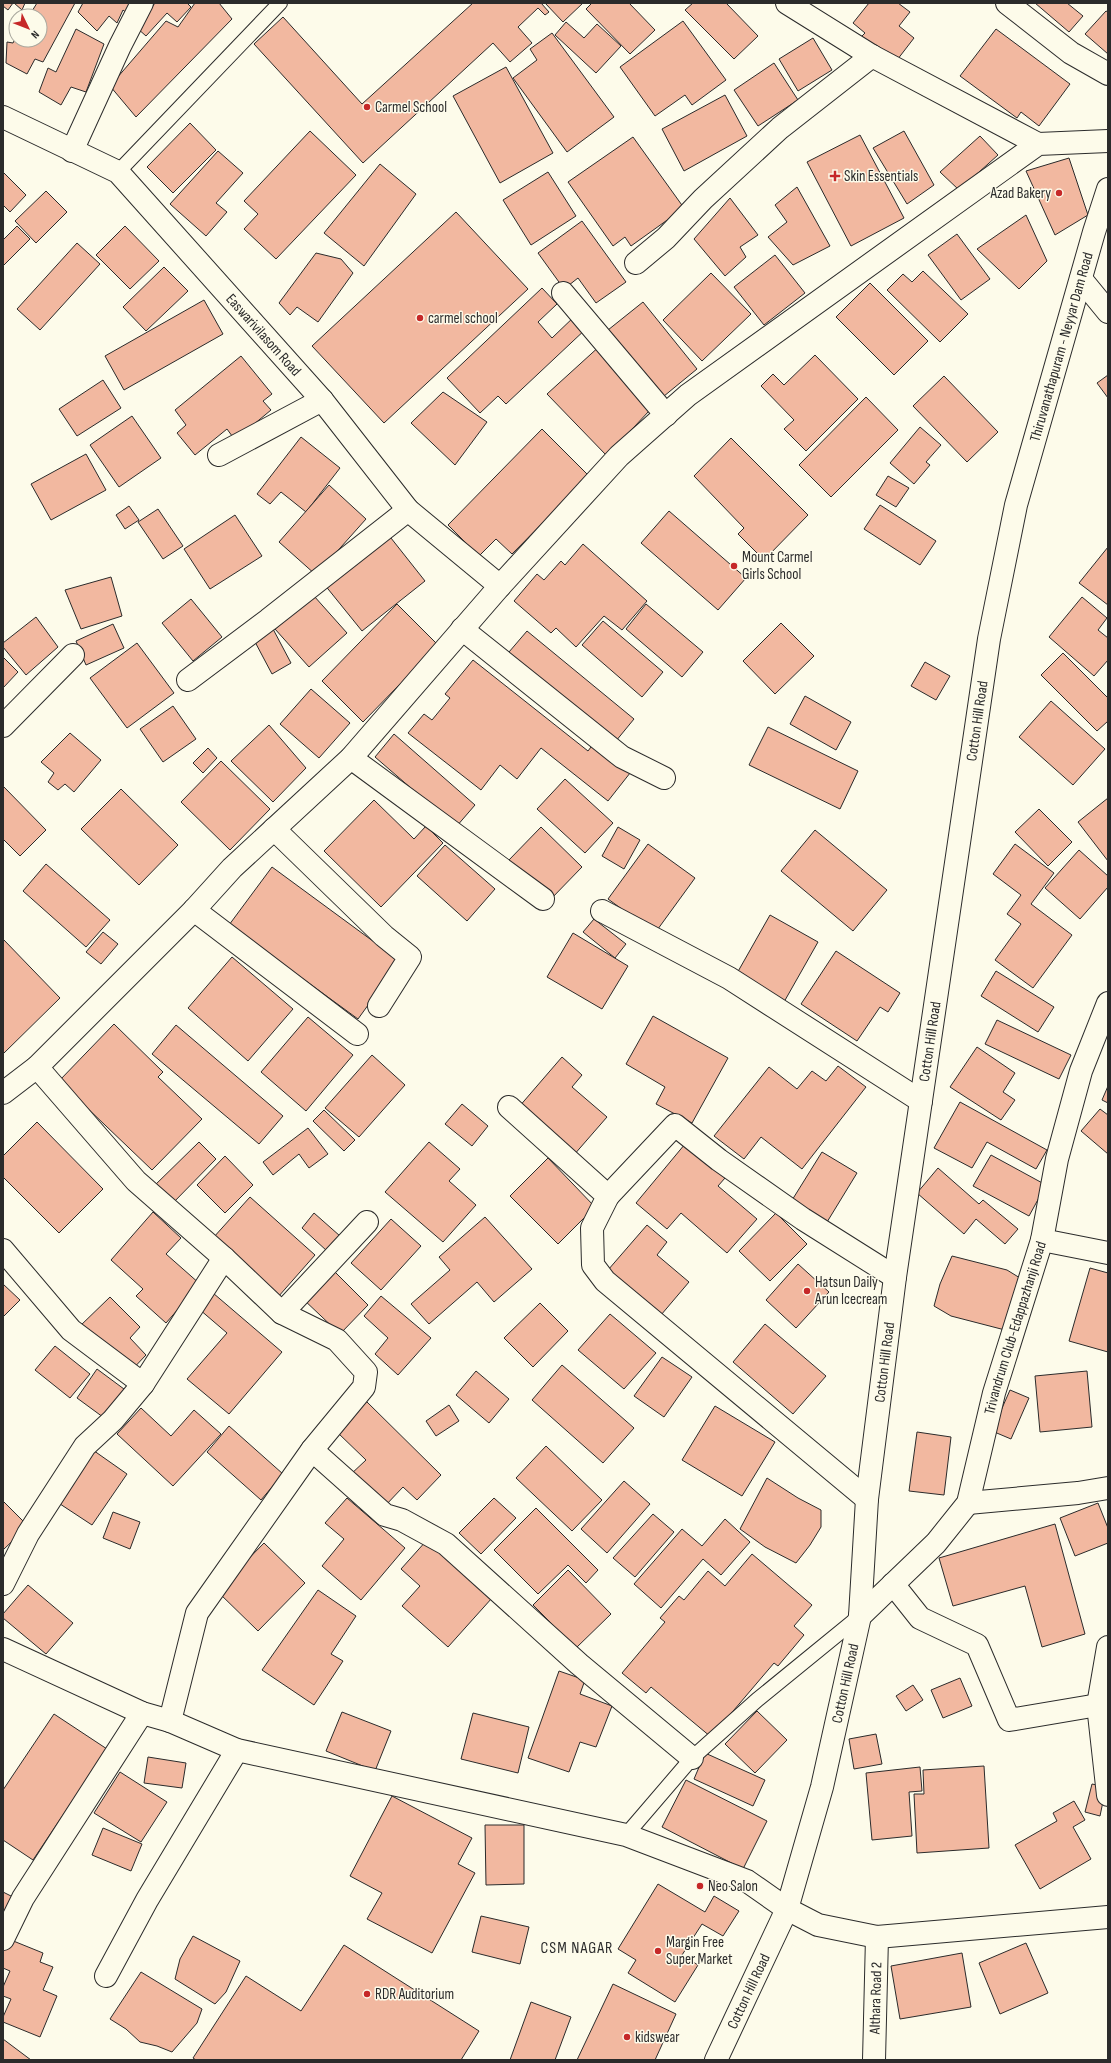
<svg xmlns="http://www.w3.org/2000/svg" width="1111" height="2063" font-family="'Sofia Sans Condensed',sans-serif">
<rect width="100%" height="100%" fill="#fdfbea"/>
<g fill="#f2b8a0" stroke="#2b2b2b">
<polygon points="3,3 13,3 8,10 3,6"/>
<polygon points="14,3 25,3 22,10"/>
<polygon points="37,3 75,3 43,62 35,59 27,74 6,63 7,42 13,43 16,37 16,40 40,40 40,16 29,16"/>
<polygon points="83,3 135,3 129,15 123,10 117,23 109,16 97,31 78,12"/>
<polygon points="155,3 187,3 191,7 177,22 167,13 146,36 137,28"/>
<polygon points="195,3 219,3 232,19 136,117 110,86 166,21 178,27"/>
<polygon points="473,3 541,3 549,12 545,15 538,8 518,27 532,43 510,62 493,43 363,163 254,44 283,17 362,104"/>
<polygon points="545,3 583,3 563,22"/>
<polygon points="592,3 629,3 655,30 630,54 586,9"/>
<polygon points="693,3 726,3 758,36 734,59 685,10"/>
<polygon points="869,3 898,3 910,12 899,26 914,38 894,64 861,37 865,33 853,23"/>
<polygon points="1035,3 1067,3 1083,16 1069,32"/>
<polygon points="1106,11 1108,12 1108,54 1085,34"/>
<polygon points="683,21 726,80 692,105 685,95 655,116 620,67"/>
<polygon points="566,22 584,38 597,24 621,46 596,73 555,35"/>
<polygon points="76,29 104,44 86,92 71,87 61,105 39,92 48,68 56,72"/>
<polygon points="996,29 1070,84 1039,126 1021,112 1017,118 960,76"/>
<polygon points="552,33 614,117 567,152 513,78 537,60 530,49"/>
<polygon points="813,38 832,70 798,91 779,59"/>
<polygon points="774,63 798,100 758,126 734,90"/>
<polygon points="506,67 553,153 500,183 453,96"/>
<polygon points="725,95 747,136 684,171 662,129"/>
<polygon points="190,123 216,150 173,193 147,167"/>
<polygon points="310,131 356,175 276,259 244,229 258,214 244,201"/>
<polygon points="904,131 934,185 907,204 873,148"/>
<polygon points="860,135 904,218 851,246 807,162"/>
<polygon points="980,136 998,155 959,190 940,172"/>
<polygon points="633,137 684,208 631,246 625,237 613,246 568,182"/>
<polygon points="218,151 243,173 216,203 227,212 206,236 170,204"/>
<polygon points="1069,158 1088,215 1055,235 1026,171"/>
<polygon points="380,164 416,194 364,266 324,233"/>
<polygon points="3,172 26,195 10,212 3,205"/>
<polygon points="548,172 576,216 531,245 503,200"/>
<polygon points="797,187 830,246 793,265 768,237 787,222 775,205"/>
<polygon points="46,191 67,212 36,243 15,221"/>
<polygon points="730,198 758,235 740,247 746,257 725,276 694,239"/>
<polygon points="456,212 528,289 384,423 312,346"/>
<polygon points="1026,215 1047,261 1019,289 977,249"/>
<polygon points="582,221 626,282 596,303 578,278 564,289 538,253"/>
<polygon points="17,226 30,239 3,266 3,240"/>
<polygon points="125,226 159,261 130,289 96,255"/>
<polygon points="957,234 990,279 961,300 928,255"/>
<polygon points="77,243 100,264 40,330 17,309"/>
<polygon points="316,253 341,259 353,273 318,322 297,307 290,315 279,303"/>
<polygon points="775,255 805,293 764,325 734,287"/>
<polygon points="164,267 188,291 146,331 123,307"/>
<polygon points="923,271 968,314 940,342 887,290 903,274 912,282"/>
<polygon points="711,273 751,314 702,361 663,320"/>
<polygon points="870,283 928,341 894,375 836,317"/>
<polygon points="542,288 557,304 538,322 552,338 577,314 588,327 506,404 498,396 480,413 447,378"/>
<polygon points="204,300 223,334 124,390 105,356"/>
<polygon points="643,302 697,369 658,401 603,334"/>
<polygon points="602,344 649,411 607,456 547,394"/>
<polygon points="815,355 858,399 806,451 784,429 794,420 761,386 773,374 784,385"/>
<polygon points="241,356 272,394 263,401 271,410 235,440 227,429 195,455 177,433 186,425 175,410"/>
<polygon points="1108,375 1108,398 1097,383"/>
<polygon points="944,376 998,432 967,462 913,406"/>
<polygon points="103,380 121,408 77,436 59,409"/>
<polygon points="443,392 487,422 455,465 411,423"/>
<polygon points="866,397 898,430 831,497 799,465"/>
<polygon points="132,416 161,458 119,487 90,445"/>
<polygon points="920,427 941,445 926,462 930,465 914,484 890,463"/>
<polygon points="542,429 589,476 512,554 496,539 479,556 448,525"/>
<polygon points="301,437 340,468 306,512 281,492 270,504 257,494"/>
<polygon points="731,438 808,515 764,560 738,534 744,528 694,476"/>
<polygon points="86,454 106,490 51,520 31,484"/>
<polygon points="888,476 909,488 896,507 876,495"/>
<polygon points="329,485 366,519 316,575 279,542"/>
<polygon points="880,505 936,541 920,565 864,529"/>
<polygon points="129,506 139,520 125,529 116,515"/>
<polygon points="158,509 183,546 163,559 138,522"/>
<polygon points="669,511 746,578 718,610 641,543"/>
<polygon points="235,515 262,556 210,589 184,549"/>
<polygon points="387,533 425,581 362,631 324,584"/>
<polygon points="583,544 647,601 622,630 604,616 576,647 556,628 551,633 514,601 537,574 544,580 561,561 565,565"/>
<polygon points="1108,547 1108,605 1079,583"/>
<polygon points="111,577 122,616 81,629 65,590"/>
<polygon points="314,596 347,633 309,667 275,629"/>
<polygon points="1082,597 1107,618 1098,630 1108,638 1108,660 1094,676 1049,637"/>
<polygon points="191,599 222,637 193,661 162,623"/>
<polygon points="397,604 438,645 363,722 322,681"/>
<polygon points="646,604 703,652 682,677 626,629"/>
<polygon points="36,617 58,647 26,675 3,647 3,643"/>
<polygon points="603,621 663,672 642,697 582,645"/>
<polygon points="781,623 814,656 775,694 743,661"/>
<polygon points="113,624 124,648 86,665 76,641"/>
<polygon points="273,629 291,663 272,674 254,640"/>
<polygon points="527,631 634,719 611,747 503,659"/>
<polygon points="137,643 174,693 127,728 90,678"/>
<polygon points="1063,653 1108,698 1108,721 1097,731 1041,675"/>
<polygon points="3,657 18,672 3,688"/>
<polygon points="473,660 588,751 597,739 634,768 608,801 541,748 517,779 500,765 481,790 408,733 424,714 432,720 450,698 445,694"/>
<polygon points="925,662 950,676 936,700 911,686"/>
<polygon points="311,689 350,723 319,758 280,724"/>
<polygon points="805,696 851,722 836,750 790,724"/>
<polygon points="1051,701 1105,749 1073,785 1019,737"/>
<polygon points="173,706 196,739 163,762 140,729"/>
<polygon points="269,725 306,768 273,802 231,761"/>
<polygon points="768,727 858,771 840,809 749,765"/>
<polygon points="70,733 101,760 74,792 65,784 58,790 48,782 54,773 41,762"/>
<polygon points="394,734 475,805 456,827 375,757"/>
<polygon points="208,748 217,758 203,773 193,763"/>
<polygon points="221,761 270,809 230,850 181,802"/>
<polygon points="565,779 613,823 585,853 537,809"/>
<polygon points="3,786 46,830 20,856 3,839"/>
<polygon points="121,789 178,845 139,885 81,829"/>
<polygon points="1108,798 1108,861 1078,822"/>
<polygon points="374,800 414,839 426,826 443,843 381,907 324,851"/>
<polygon points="1039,809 1072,842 1048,866 1015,832"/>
<polygon points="541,827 582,867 549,901 508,861"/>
<polygon points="618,827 640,840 624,869 602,856"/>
<polygon points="815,830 887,890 853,931 781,871"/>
<polygon points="648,844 695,878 655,933 608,899"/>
<polygon points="1015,844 1054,873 1031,904 1072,935 1033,988 995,960 1021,924 1007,914 1021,895 993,874"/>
<polygon points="445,845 495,889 467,921 417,876"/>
<polygon points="1079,850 1108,876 1108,887 1080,919 1045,888"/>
<polygon points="46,864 110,920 86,947 23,891"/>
<polygon points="272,867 400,961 358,1019 229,925"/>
<polygon points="770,915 818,942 784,1002 736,975"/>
<polygon points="594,919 626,944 615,958 583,932"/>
<polygon points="103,932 118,944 101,964 86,952"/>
<polygon points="573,933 628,966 602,1009 547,977"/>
<polygon points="3,939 60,998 3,1054"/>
<polygon points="836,951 900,993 888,1012 880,1007 857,1041 801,1004"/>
<polygon points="232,957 293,1009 248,1061 188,1008"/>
<polygon points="996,971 1054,1007 1038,1032 981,996"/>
<polygon points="653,1016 728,1058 692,1123 656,1104 665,1087 626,1064"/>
<polygon points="308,1017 353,1055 306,1111 261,1072"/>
<polygon points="997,1020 1071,1055 1059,1079 985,1044"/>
<polygon points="114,1024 163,1072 158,1077 202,1119 152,1170 59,1081"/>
<polygon points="176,1025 283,1116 259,1144 152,1054"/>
<polygon points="977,1047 1015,1073 1003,1092 1015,1100 1001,1120 950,1087"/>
<polygon points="372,1055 405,1085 359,1137 325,1108"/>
<polygon points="562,1057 582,1075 572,1087 607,1117 573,1156 518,1108"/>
<polygon points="838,1066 866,1087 802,1169 761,1137 744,1159 714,1136 769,1067 797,1089 812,1071 826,1081"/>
<polygon points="1108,1086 1108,1103 1102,1100"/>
<polygon points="960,1102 1047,1150 1036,1169 987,1142 972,1168 934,1148"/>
<polygon points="462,1104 488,1126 472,1146 445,1124"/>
<polygon points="1100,1109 1108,1115 1108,1154 1081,1131"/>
<polygon points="324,1110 355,1140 344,1151 313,1121"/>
<polygon points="37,1122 103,1189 59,1233 3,1177 3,1156"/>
<polygon points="308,1128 328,1154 309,1168 299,1154 273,1175 263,1162"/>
<polygon points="199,1142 216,1159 170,1206 152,1188"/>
<polygon points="429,1142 460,1169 449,1181 476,1205 443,1242 385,1192"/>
<polygon points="685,1144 725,1178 718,1186 757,1219 727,1253 681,1213 667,1229 636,1203"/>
<polygon points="822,1152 857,1173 824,1227 789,1205"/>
<polygon points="991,1155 1046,1185 1029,1216 973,1186"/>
<polygon points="225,1156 253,1185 225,1213 197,1185"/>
<polygon points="548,1158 595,1207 558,1244 510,1196"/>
<polygon points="938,1168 979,1204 983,1200 1018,1229 1005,1244 976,1219 964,1234 917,1193"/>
<polygon points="250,1197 315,1255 278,1297 213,1238"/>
<polygon points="153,1212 181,1238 166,1254 200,1284 166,1323 136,1296 143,1289 111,1260"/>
<polygon points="314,1213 340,1236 327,1251 302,1228"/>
<polygon points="776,1213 807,1244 770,1281 739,1251"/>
<polygon points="485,1217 532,1269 494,1302 477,1282 429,1324 411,1304 450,1270 439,1257"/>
<polygon points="391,1219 421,1246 381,1290 351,1263"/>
<polygon points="647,1225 667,1242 657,1255 689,1282 661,1315 608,1270"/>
<polygon points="952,1256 1007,1270 1020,1278 1005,1330 951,1316 934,1306 940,1284"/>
<polygon points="798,1264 829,1292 796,1328 766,1300"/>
<polygon points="331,1268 368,1305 340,1334 302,1298"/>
<polygon points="1090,1268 1108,1273 1108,1352 1069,1341"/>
<polygon points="3,1284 20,1300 3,1317"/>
<polygon points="213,1293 282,1352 229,1414 187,1379 227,1333 199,1309"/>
<polygon points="381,1296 431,1338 398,1375 375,1354 388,1338 364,1316"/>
<polygon points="110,1297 140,1327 130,1338 146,1355 127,1375 79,1327"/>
<polygon points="540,1303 568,1331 533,1367 504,1338"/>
<polygon points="610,1314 656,1353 624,1389 578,1350"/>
<polygon points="765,1324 826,1376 793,1414 733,1362"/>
<polygon points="55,1346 90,1374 70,1398 35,1370"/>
<polygon points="662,1357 692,1377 664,1417 634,1396"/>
<polygon points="562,1365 634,1428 603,1463 532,1400"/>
<polygon points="97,1369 128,1392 107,1420 77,1398"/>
<polygon points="476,1371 509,1399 489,1423 456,1395"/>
<polygon points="1087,1371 1092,1427 1040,1432 1035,1376"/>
<polygon points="1010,1390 1029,1398 1011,1439 992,1431"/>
<polygon points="366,1401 441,1475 417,1500 403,1487 384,1507 350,1475 366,1460 337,1432"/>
<polygon points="449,1405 459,1421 436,1436 426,1421"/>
<polygon points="715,1406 775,1442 742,1496 682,1460"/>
<polygon points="141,1408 171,1436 194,1410 221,1434 173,1486 117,1434"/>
<polygon points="229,1426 283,1474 261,1500 207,1452"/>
<polygon points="917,1432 951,1437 944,1495 909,1491"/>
<polygon points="546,1446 602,1500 572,1531 516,1478"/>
<polygon points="90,1448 127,1474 92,1525 54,1500"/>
<polygon points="767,1478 798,1498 821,1510 821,1527 810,1545 796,1563 765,1547 740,1529"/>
<polygon points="624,1481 650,1504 607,1553 581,1529"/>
<polygon points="347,1498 405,1548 361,1600 322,1566 344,1539 325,1523"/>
<polygon points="494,1498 516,1518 481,1554 459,1533"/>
<polygon points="3,1501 28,1526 3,1550"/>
<polygon points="1098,1503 1108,1528 1108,1543 1075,1556 1060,1518"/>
<polygon points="536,1508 598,1570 586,1583 568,1565 538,1594 494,1550"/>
<polygon points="113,1512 140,1522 130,1549 103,1538"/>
<polygon points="653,1514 674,1532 635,1577 613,1558"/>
<polygon points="725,1519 750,1542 721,1575 703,1559 661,1608 634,1584 682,1529 702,1546"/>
<polygon points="1055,1524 1085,1634 1042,1647 1025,1586 953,1606 939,1558"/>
<polygon points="427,1540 492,1598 448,1647 402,1606 420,1586 401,1569"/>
<polygon points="264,1543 305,1583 258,1631 217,1591"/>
<polygon points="752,1554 812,1605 794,1626 804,1635 778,1666 774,1663 711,1737 651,1687 646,1693 622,1673 665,1622 660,1618 679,1596 684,1600 708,1571 725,1586"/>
<polygon points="568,1570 611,1614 576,1648 533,1605"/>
<polygon points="28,1585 73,1623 46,1654 3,1618 3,1614"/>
<polygon points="318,1590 356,1616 331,1654 343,1661 314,1705 262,1670"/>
<polygon points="559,1671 585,1680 580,1694 612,1706 596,1747 580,1742 569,1772 528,1758"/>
<polygon points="960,1678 972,1706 943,1718 931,1690"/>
<polygon points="913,1685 923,1700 906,1711 896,1696"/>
<polygon points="757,1711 787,1740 755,1773 725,1744"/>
<polygon points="342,1712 391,1731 375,1771 326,1751"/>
<polygon points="473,1713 529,1727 518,1773 461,1759"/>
<polygon points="54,1714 107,1749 33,1860 3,1840 3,1790"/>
<polygon points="876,1734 882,1764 854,1769 849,1739"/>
<polygon points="705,1753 765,1780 753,1806 694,1779"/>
<polygon points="148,1757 186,1763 182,1788 144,1783"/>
<polygon points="984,1766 989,1848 917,1853 914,1794 924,1794 923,1770"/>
<polygon points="920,1767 922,1791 909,1792 912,1836 872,1840 866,1773"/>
<polygon points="120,1772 167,1802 141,1842 94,1813"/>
<polygon points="686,1780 767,1821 743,1869 662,1827"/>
<polygon points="1092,1784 1106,1787 1100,1816 1085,1812"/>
<polygon points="392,1796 472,1838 458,1864 475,1873 432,1953 367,1919 382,1893 350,1876"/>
<polygon points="1074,1801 1085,1820 1073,1827 1091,1859 1040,1889 1015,1845 1057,1821 1053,1813"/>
<polygon points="485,1825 524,1825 524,1884 486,1885"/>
<polygon points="103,1828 142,1844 131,1871 92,1855"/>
<polygon points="658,1884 705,1912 714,1896 739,1911 723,1936 702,1924 682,1955 698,1965 675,2002 628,1973 636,1960 618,1949"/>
<polygon points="3,1892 13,1897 3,1915"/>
<polygon points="481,1916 529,1927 520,1964 472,1952"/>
<polygon points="193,1936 240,1961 226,1992 215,2004 175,1979 180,1959"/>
<polygon points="6,1938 43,1953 40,1962 53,1967 43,1990 57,1996 40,2037 3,2022 3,2017 11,1999 3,1996 3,1987 10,1971 3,1968 3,1944"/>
<polygon points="1026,1943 1048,1993 1000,2014 979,1963"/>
<polygon points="344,1945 479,2031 461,2060 196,2060 193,2058 246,1976 301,2011"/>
<polygon points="962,1953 971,2007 900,2019 891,1966"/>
<polygon points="141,1972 202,2009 197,2023 172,2052 157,2046 140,2042 126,2029 110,2019"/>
<polygon points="613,1984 676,2014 655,2060 577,2060"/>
<polygon points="531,2002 571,2017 555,2060 510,2060"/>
<polygon points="3,2039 31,2060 3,2060"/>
</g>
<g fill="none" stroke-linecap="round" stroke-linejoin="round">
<g stroke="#2b2b2b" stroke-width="16">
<g id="service">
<polyline points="118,172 280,3"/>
<polyline points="626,1835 692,1758 757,1700 860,1616"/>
</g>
</g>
<g stroke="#2b2b2b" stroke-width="24">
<g id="minor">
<polyline points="787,3 872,56 1038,144"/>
<polyline points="1007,3 1071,53 1108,74"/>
<path id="s1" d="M3,117L118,172L322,400L408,510L500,586"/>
<polyline points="72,151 120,46 142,3"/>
<polyline points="636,263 666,238 703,199 780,128 872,56"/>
<polyline points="1081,279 1108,312"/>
<polyline points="563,293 666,415"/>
<polyline points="219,455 322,400"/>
<polyline points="462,629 622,757 664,778"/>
<polyline points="188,680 268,620 408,510"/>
<polyline points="3,726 73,655"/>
<polyline points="351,758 543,899"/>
<polyline points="274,829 384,936 410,957 379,1006"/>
<polyline points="194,910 357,1034"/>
<polyline points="602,911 729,978 921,1101"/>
<polyline points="37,1067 136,1181 224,1258 282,1313 337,1340 366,1372 364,1387 312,1450 197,1613 170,1721"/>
<polyline points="3,1093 37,1067 194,910 232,868 351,758 500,586 619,456 688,395 1038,144 1108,141"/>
<polyline points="509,1107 608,1196 592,1228 593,1265 605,1281 867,1499"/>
<polyline points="608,1196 675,1125 719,1160 803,1219 895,1277"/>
<polyline points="1042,1240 1108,1253"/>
<polyline points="3,1250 71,1330 143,1384"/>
<polyline points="282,1313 367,1222"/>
<polyline points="312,1450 385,1515 402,1520 446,1544 579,1664 692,1758"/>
<polyline points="968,1503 1078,1493 1108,1488"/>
<polyline points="3,1584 28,1534 85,1446 113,1420 143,1384 224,1258"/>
<polyline points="893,1584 920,1618 977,1645 1009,1720 1098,1705"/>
<path id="s2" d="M860,1616L936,1543L968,1503L994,1393L1042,1240L1057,1159L1081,1071L1108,1003"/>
<polyline points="1108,1647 1098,1705 1108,1795"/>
<polyline points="3,1649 142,1713 170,1721 237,1750 626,1835 747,1881 787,1909 818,1925 877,1937 1108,1917"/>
<polyline points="3,1939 23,1898 142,1713"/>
<polyline points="106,1976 147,1900 237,1750"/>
<path id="s3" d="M874,2060L877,1937"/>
</g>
</g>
<g stroke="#2b2b2b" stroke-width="24">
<g id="secondary">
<path id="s4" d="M716,2060L787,1909L822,1787L860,1616L867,1499L895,1277L989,639L1016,505L1094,232L1108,189"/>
</g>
</g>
<use href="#service" stroke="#fdfbea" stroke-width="14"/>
<use href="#minor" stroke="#fdfbea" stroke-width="22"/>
<use href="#secondary" stroke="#fdfbea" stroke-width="22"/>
</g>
<g fill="#c62828" stroke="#fdfbea" stroke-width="1.5">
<circle cx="367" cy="107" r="4"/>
<path d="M833 170h4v4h4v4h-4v4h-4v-4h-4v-4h4z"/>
<circle cx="1059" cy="193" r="4"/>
<circle cx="420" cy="318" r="4"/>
<circle cx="734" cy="566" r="4"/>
<circle cx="807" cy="1291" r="4"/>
<circle cx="700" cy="1886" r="4"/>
<circle cx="658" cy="1951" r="4"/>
<circle cx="367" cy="1994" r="4"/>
<circle cx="627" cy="2037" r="4"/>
</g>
<g text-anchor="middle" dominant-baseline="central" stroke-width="3" stroke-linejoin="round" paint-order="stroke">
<g font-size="15" fill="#2b2b2b" stroke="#fdfbea" text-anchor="start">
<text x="375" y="107">Carmel School</text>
<text x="844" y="176">Skin Essentials</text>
<text x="1051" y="193" text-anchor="end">Azad Bakery</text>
<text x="428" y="318">carmel school</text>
<text x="742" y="557">Mount Carmel<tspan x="742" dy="17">Girls School</tspan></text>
<text x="815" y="1282">Hatsun Daily<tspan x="815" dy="17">Arun Icecream</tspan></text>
<text x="708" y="1886">Neo Salon</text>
<text x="666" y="1942">Margin Free<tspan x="666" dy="17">Super Market</tspan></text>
<text x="375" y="1994">RDR Auditorium</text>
<text x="635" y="2037">kidswear</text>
</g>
<g font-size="15" fill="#2b2b2b" stroke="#fdfbea">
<text stroke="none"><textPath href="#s1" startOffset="346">Easwarivilasom Road</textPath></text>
<text stroke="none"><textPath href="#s4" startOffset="1756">Thiruvanathapuram - Neyyar Dam Road</textPath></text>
<text stroke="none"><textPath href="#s4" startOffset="1372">Cotton Hill Road</textPath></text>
<text stroke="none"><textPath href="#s4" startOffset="1048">Cotton Hill Road</textPath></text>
<text stroke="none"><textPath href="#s2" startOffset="338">Trivandrum Club-Edappazhanji Road</textPath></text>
<text stroke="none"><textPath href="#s4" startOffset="724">Cotton Hill Road</textPath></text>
<text stroke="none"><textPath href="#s4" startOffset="400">Cotton Hill Road</textPath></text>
<text stroke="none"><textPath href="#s4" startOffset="76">Cotton Hill Road</textPath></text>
<text stroke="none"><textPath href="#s3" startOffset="62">Althara Road 2</textPath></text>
</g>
<g font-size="16" letter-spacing="1" fill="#2b2b2b" stroke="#fdfbea">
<text x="577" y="1948">CSM NAGAR</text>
</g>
</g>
<rect width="1111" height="2063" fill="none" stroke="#2b2b2b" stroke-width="8"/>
<g transform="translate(28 28) rotate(133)"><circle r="19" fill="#fdfbea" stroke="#a9a89e"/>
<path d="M0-3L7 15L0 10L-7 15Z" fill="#c62828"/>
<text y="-6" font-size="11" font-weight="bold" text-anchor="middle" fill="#2b2b2b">N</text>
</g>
</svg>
